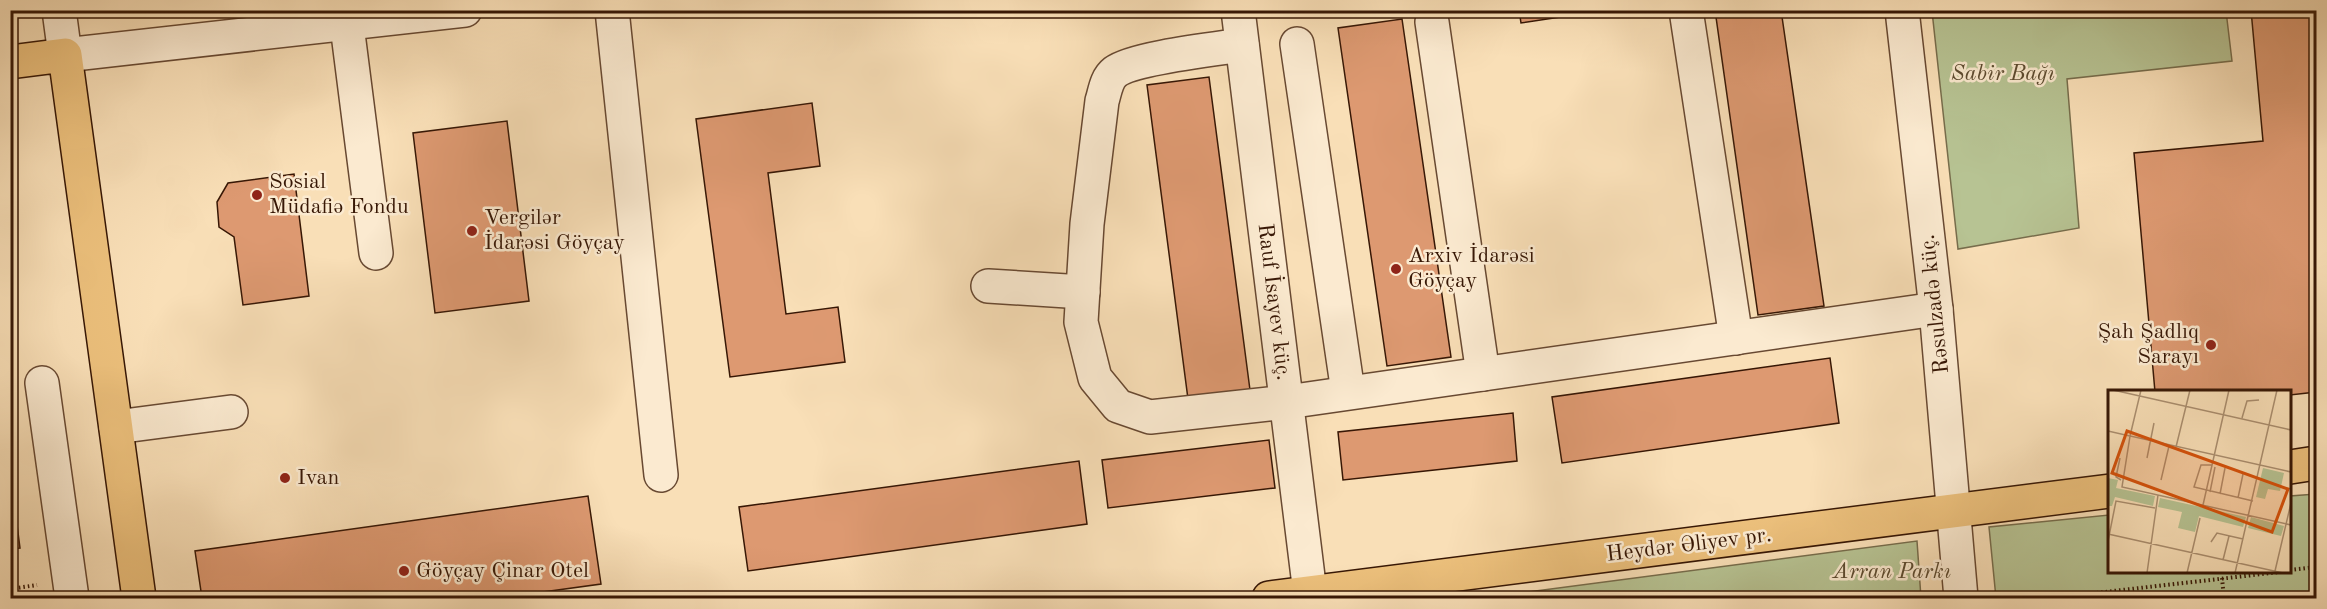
<svg xmlns="http://www.w3.org/2000/svg" width="2327" height="609" font-family="'Old Standard TT',serif">
<rect width="100%" height="100%" fill="#f9dfb7"/>
<filter id="stains"><feTurbulence type="fractalNoise" baseFrequency=".00333" numOctaves="4"/><feColorMatrix values="0 0 0 0 .2 0 0 0 0 .09 0 0 0 0 .02 0 0 0 .5 -.17"/></filter>
<radialGradient id="worn" r=".72"><stop offset=".6" stop-color="#630" stop-opacity="0"/><stop offset="1" stop-color="#630" stop-opacity=".3"/></radialGradient>
<g fill="#b7c393" stroke="#776d4c" stroke-width="1.5">
<polygon points="1932,11 2226,11 2232,61 2067,79 2079,228 1958,249"/>
<polygon points="2316,494 2316,598 1996,598 1989,527 2109,515 2110,572 2290,572 2290,496"/>
<polygon points="1917,541 1921,598 1483,598"/>
</g>
<g fill="#dd9971" stroke="#371705" stroke-width="1.5">
<polygon points="1519,10 1607,10 1521,23"/>
<polygon points="1715,10 1781,10 1824,306 1758,315"/>
<polygon points="2251,10 2316,10 2316,392 2290,395 2290,392 2155,392 2134,153 2263,141"/>
<polygon points="1402,19 1451,357 1387,366 1338,28"/>
<polygon points="1209,77 1250,390 1188,399 1147,85"/>
<polygon points="812,103 820,166 768,173 786,314 838,307 845,362 730,377 696,119"/>
<polygon points="507,121 529,301 435,313 413,133"/>
<polygon points="294,174 309,296 243,305 234,237 219,227 217,202 228,183"/>
<polygon points="1830,358 1839,423 1562,463 1552,397"/>
<polygon points="1513,413 1517,461 1343,480 1338,432"/>
<polygon points="1269,440 1275,488 1108,508 1102,460"/>
<polygon points="1079,461 1087,524 748,571 739,507"/>
<polygon points="10,471 20,548 10,549"/>
<polygon points="588,496 601,584 498,598 202,598 195,551"/>
</g>
<g fill="none" stroke-linecap="round" stroke-linejoin="round">
<g stroke="#684932" stroke-width="36">
<g id="minor">
<polyline points="59,10 65,55 465,10"/>
<polyline points="345,10 376,253"/>
<polyline points="612,10 661,475"/>
<polyline points="1238,10 1310,593"/>
<polyline points="1686,10 1736,338"/>
<polyline points="1902,10 1936,309 1961,598"/>
<polyline points="1432,22 1483,374"/>
<polyline points="1297,44 1348,392"/>
<path d="M1242,45C1216,49 1133,58 1115,72C1106,79 1105,92 1102,101L1087,224L1081,322L1095,378L1118,406L1150,417L1287,402L1936,309"/>
<polyline points="988,286 1083,292"/>
<polyline points="42,383 72,598"/>
<polyline points="116,427 231,412"/>
</g>
</g>
<g stroke="#371705" stroke-width="36">
<g id="major">
<polyline points="10,62 65,55 139,598"/>
<polyline points="2290,467 2316,463"/>
<polyline points="1269,598 2110,491"/>
</g>
</g>
<g stroke="#371705" stroke-width="4" stroke-dasharray="1.5 3" stroke-linecap="butt">
<polyline points="2290,570 2316,567"/>
<polyline points="2222,578 2224,598"/>
<polyline points="10,589 37,585"/>
<polyline points="2052,598 2280,572"/>
</g>
<use href="#minor" stroke="#fbead0" stroke-width="33"/>
<use href="#major" stroke="#ecc07c" stroke-width="33"/>
</g>
<g fill="#8f2418" stroke="#fbead0" stroke-width="2">
<circle cx="257" cy="195" r="6"/>
<circle cx="472" cy="231" r="6"/>
<circle cx="1396" cy="269" r="6"/>
<circle cx="2211" cy="345" r="6"/>
<circle cx="285" cy="478" r="6"/>
<circle cx="404" cy="571" r="6"/>
</g>
<g text-anchor="middle" dominant-baseline="central" stroke-width="5" stroke-linejoin="round" paint-order="stroke">
<g font-size="22" font-style="italic" fill="#5d4b30" stroke="#fbead0">
<text x="2003" y="74">Sabir Bağı</text>
<text x="1892" y="572">Arran Parkı</text>
</g>
<g font-size="22" fill="#371705" stroke="#fbead0" text-anchor="start">
<text x="269" y="182">Sosial<tspan x="269" dy="25">Müdafiə Fondu</tspan></text>
<text x="484" y="218">Vergilər<tspan x="484" dy="25">İdarəsi Göyçay</tspan></text>
<text x="1408" y="256">Arxiv İdarəsi<tspan x="1408" dy="25">Göyçay</tspan></text>
<text x="2199" y="332" text-anchor="end">Şah Şadlıq<tspan x="2199" dy="25">Sarayı</tspan></text>
<text x="297" y="478">Ivan</text>
<text x="416" y="571">Göyçay Çinar Otel</text>
</g>
<g font-size="22" fill="#371705" stroke="#fbead0">
<text transform="translate(1274 302) rotate(83)">Rauf İsayev küç.</text>
<text transform="translate(1935 304) rotate(-96)">Rəsulzadə küç.</text>
<text transform="translate(1689 545) rotate(-7)">Heydər Əliyev pr.</text>
</g>
</g>
<g transform="translate(2108 390)">
<rect width="183" height="183" fill="#f9dfb7"/>
<path d="M155,78L176,83L172,101L160,99L157,109L148,107ZM0,88L10,90L8,98L47,106L45,116L7,107L4,116H0ZM52,108L138,127L135,137L91,126L87,142L70,138L74,122L50,117ZM143,127L176,136L173,146L140,138Z" fill="#b7c393"/>
<path fill="none" stroke="#ab8f70" stroke-width="1.5" d="M5,0L183,40M33,0L22,46L183,82M134,28L139,11L151,10M0,41L22,46L14,97L183,135M68,57L82,0M12,68L8,87L13,90M39,68L46,33M104,75H93L86,97L145,111M53,90L61,56M102,102L107,77M112,104L117,78M130,108L135,84M95,115L121,0M0,144L175,183M0,151L8,111L47,118M103,152L109,143L135,149M115,170L121,146M167,181L183,113M39,183L50,105M79,183L92,128M127,183L169,0"/>
<path fill="#d6520b" fill-opacity="0.15" stroke="#d6520b" stroke-width="3" d="M19,41L180,99L164,142L4,83Z"/>
<rect width="183" height="183" fill="none" stroke="#371705" stroke-width="3"/>
</g>
<rect width="2327" height="609" fill="none" stroke="#f9dfb7" stroke-width="36"/>
<rect x="12" y="12" width="2303" height="585" fill="none" stroke="#371705" stroke-width="3"/>
<rect x="18" y="18" width="2291" height="573" fill="none" stroke="#371705" stroke-width="1.5"/>
<rect width="100%" height="100%" filter="url(#stains)"/>
<rect width="100%" height="100%" fill="url(#worn)"/>
</svg>
